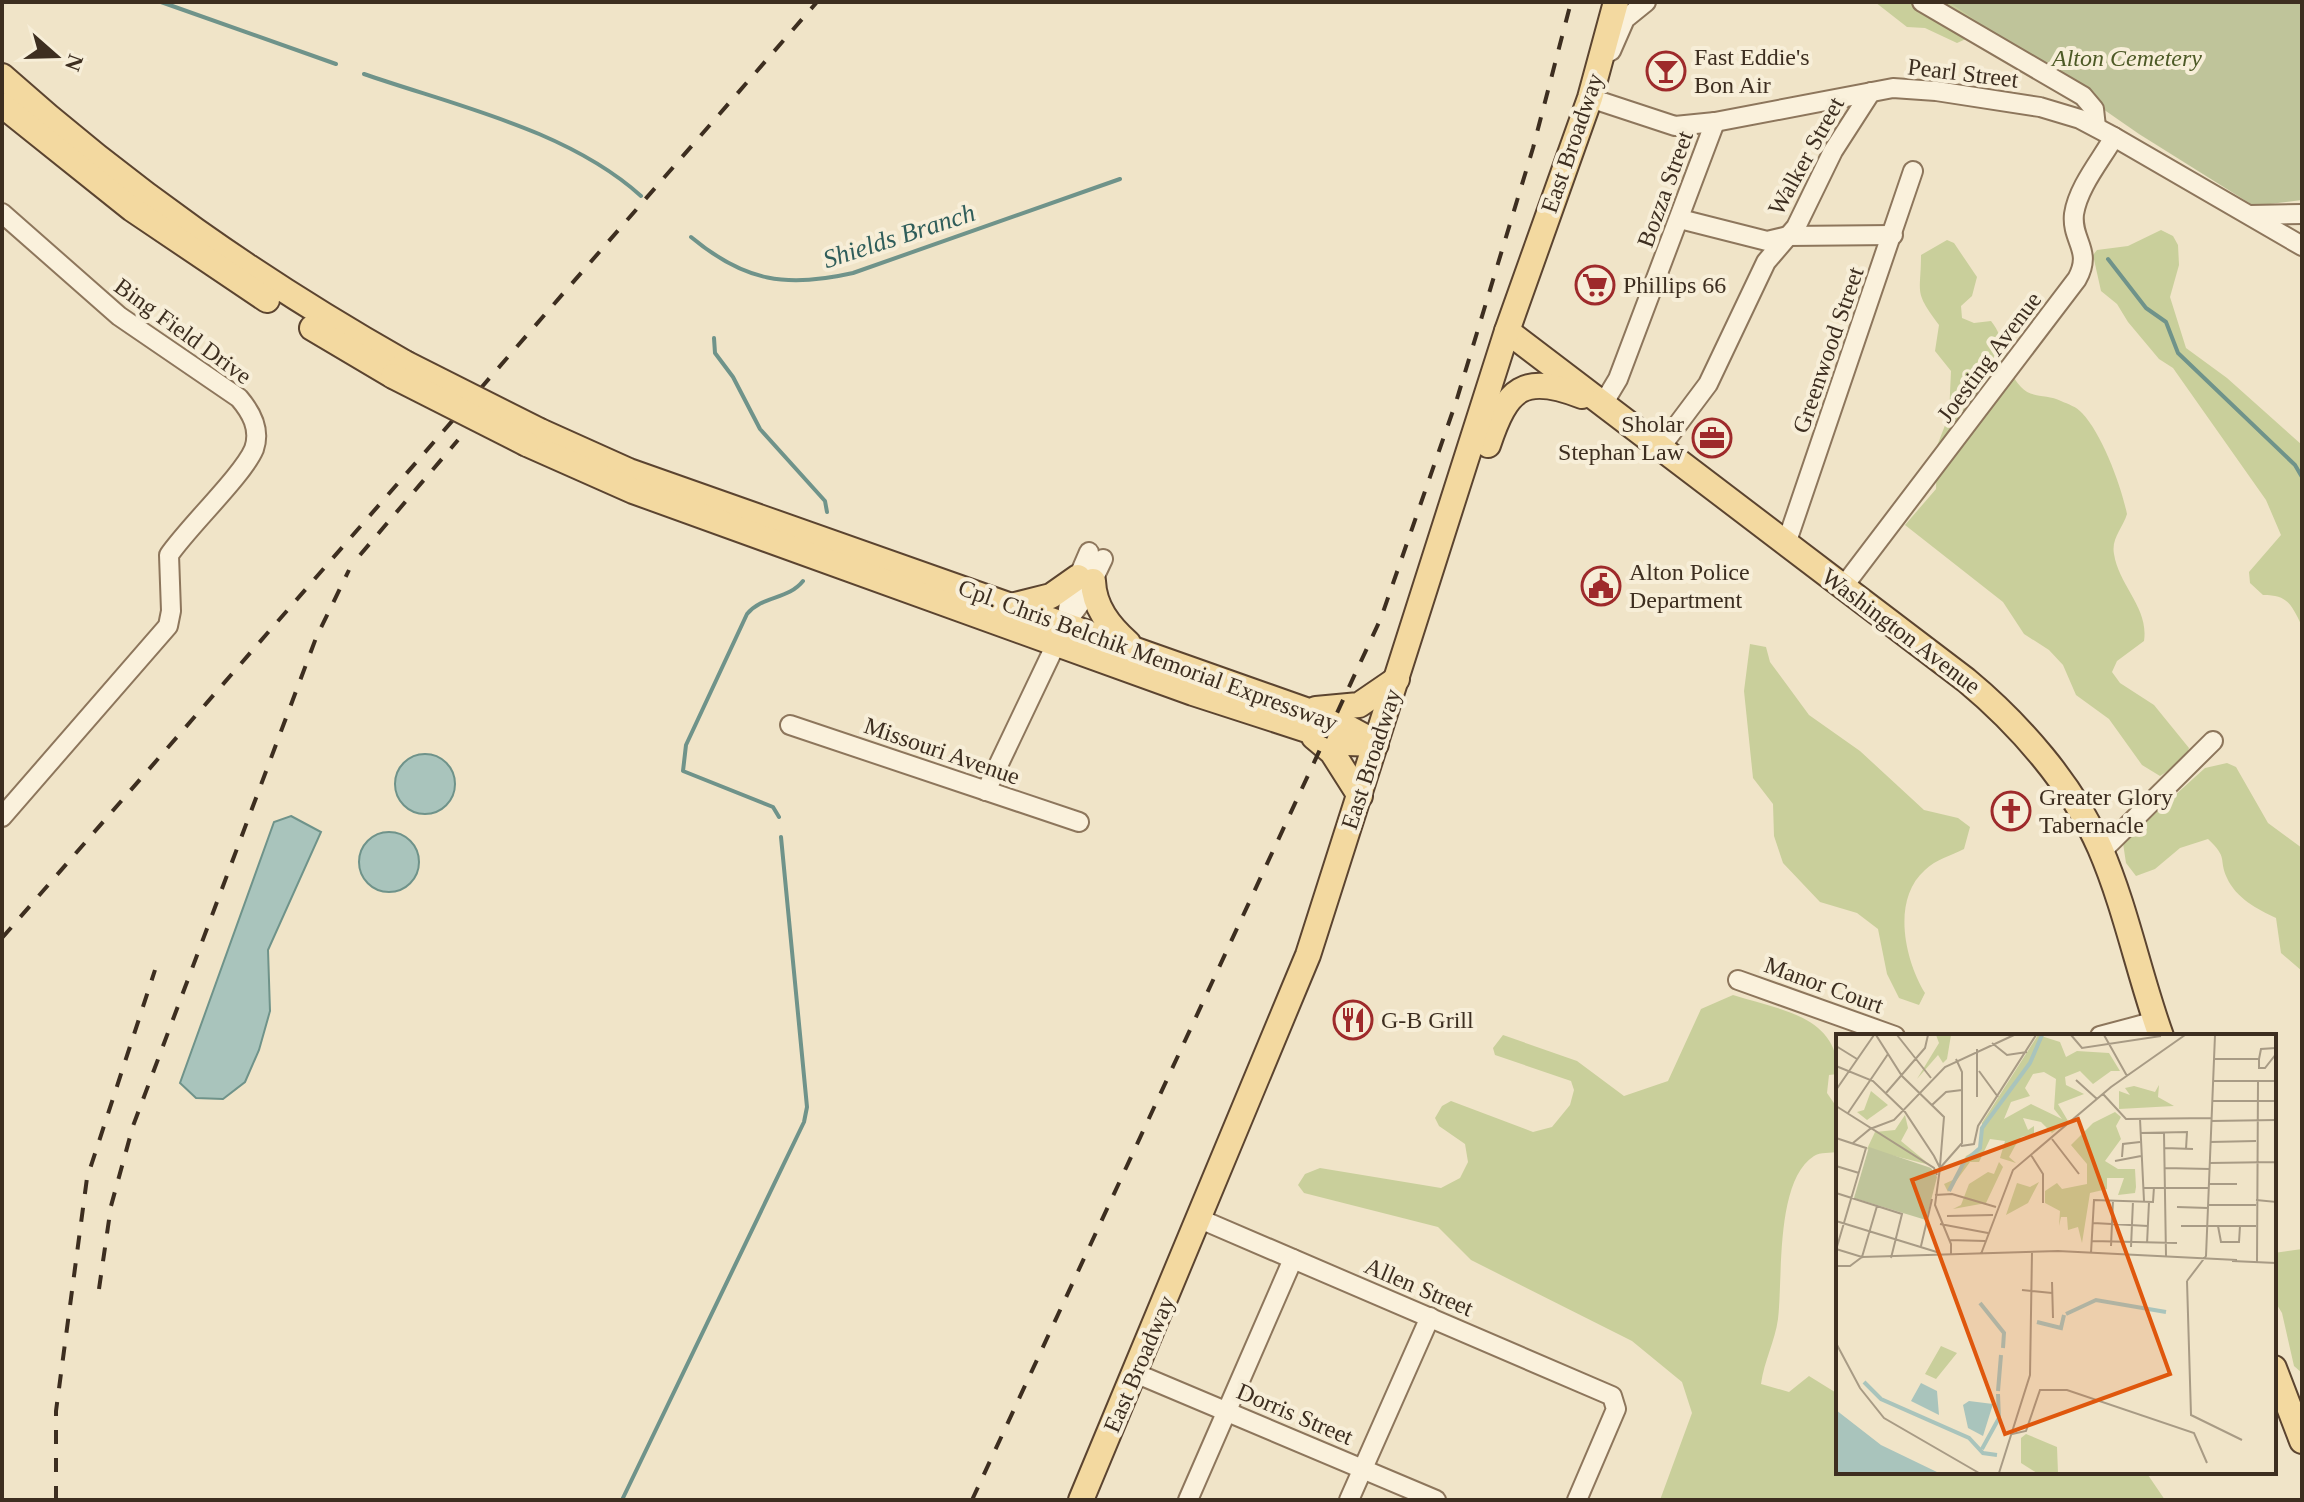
<svg xmlns="http://www.w3.org/2000/svg" width="2304" height="1502" font-family="Georgia,serif">
<rect width="100%" height="100%" fill="#f0e4c8"/>
<g fill="#c9cf9b">
<polygon points="1875,2 2032,2 2017,16 1957,43 1925,28 1907,27"/>
<path d="M2161,230L2173,236L2178,245L2179,265L2170,297L2186,348L2227,378L2302,445V626C2291,604 2288,595 2263,595L2250,583L2249,572L2281,535L2266,500L2173,368L2159,359L2128,322L2117,304L2101,291L2093,255L2097,250L2128,246Z"/>
<path d="M1947,240L1954,243L1977,277L1972,296L1961,306L1962,318L1974,323L1991,321C2007,340 2003,368 2021,387C2032,399 2048,394 2061,401C2068,404 2077,407 2082,413C2102,434 2121,485 2127,514C2123,528 2111,538 2114,554C2119,586 2149,608 2144,641L2117,661L2112,672L2120,683L2154,705L2189,748L2185,760L2160,776L2142,765L2109,719L2076,695L2063,665L2049,650L2024,634L2003,602L1905,525L1936,489L1937,446L1949,415L1951,371L1935,351L1939,325C1913,290 1921,295 1921,255Z"/>
<path d="M1750,644L1766,647L1770,662L1809,715L1860,751L1924,810L1958,818L1970,827L1964,849C1952,855 1935,860 1925,870C1891,900 1905,960 1925,993L1919,1005L1899,998L1887,974L1878,929L1857,913L1820,902L1783,863L1774,836L1773,804L1753,778L1744,691Z"/>
<path d="M2227,763L2236,767L2268,823L2302,848V971L2281,953L2276,918C2257,909 2236,898 2227,878C2218,858 2229,859 2208,839L2180,848L2155,869L2136,876L2126,863L2123,843L2130,836L2205,768Z"/>
<path d="M1733,995C1779,1010 1838,1015 1838,1074L1829,1075L1827,1093L1838,1109V1152C1831,1153 1820,1152 1814,1156C1775,1181 1783,1277 1778,1319C1775,1341 1764,1361 1761,1384L1789,1392L1809,1376L1838,1394V1472H2146L2165,1500H1660L1692,1413L1682,1382L1632,1341L1471,1260L1438,1227L1304,1193L1298,1185L1305,1174L1320,1168L1441,1188L1460,1178L1468,1162L1465,1144L1439,1126L1435,1118L1442,1106L1451,1101L1533,1132L1552,1127L1570,1105L1574,1090L1571,1081L1495,1055L1493,1048L1503,1035L1577,1061L1624,1096L1668,1081L1701,1009Z"/>
<polygon points="2302,1249 2302,1373 2294,1366 2282,1313 2274,1300 2274,1253"/>
</g>
<polygon fill="#bfc49a" points="1949,2 2302,2 2302,200 2254,206 2139,134"/>
<g fill="#a9c4bc" stroke="#6f938a" stroke-width="2">
<circle cx="425" cy="784" r="30"/>
<polygon points="291,816 321,832 268,950 270,1011 259,1050 245,1082 223,1099 196,1098 180,1083 274,822"/>
<circle cx="389" cy="862" r="30"/>
</g>
<g fill="none" stroke-linecap="round" stroke-linejoin="round">
<g stroke="#6f938a" stroke-width="4">
<polyline points="161,2 336,64"/>
<path d="M364,74C456,106 568,130 641,196"/>
<path d="M691,237C745,282 787,288 853,273L1120,179"/>
<polyline points="2108,259 2146,308 2166,322 2178,353 2295,465 2302,477"/>
<polyline points="714,338 715,353 733,377 760,429 825,501 827,512"/>
<path d="M779,817L773,807L683,771L686,745L747,614C763,595 788,600 803,581"/>
<polyline points="622,1500 804,1122 807,1107 781,837"/>
</g>
<g stroke="#8d765c" stroke-width="22">
<g id="minor">
<polyline points="1922,2 2083,96 2094,109 2096,127"/>
<polyline points="1611,51 1625,19 1646,2"/>
<polyline points="1594,89 1590,98 1675,126 1715,122 1893,88 1936,91 2040,107 2080,119 2114,137 2302,246"/>
<path d="M2,213L119,316L239,398C251,412 261,429 254,449C243,475 189,526 169,555L171,611L168,626L2,817"/>
<polyline points="2250,215 2302,214"/>
<polyline points="1680,219 1767,241 1788,236 1893,235"/>
<polyline points="1603,404 1618,379 1715,122"/>
<polyline points="1660,448 1708,384 1766,262 1796,227 1833,151 1871,92"/>
<polyline points="1786,544 1913,171"/>
<path d="M1843,587L2077,279C2093,250 2071,241 2074,214C2078,187 2101,160 2114,137"/>
<polyline points="1066,623 1070,596 1089,552"/>
<polyline points="790,725 1079,822"/>
<polyline points="986,791 1066,623 1085,597 1103,559"/>
<polyline points="2102,851 2213,741"/>
<polyline points="1738,980 1895,1036"/>
<polyline points="2100,1036 2156,1021"/>
<polyline points="1200,1219 1612,1396 1616,1409 1577,1500"/>
<polyline points="1135,1373 1436,1500"/>
<polyline points="1188,1500 1293,1259"/>
<polyline points="1349,1500 1430,1317"/>
</g>
</g>
<g stroke="#5b4430" stroke-width="28">
<g id="major">
<path d="M2,76C128,189 259,280 405,363"/>
<polyline points="2,105 132,209 267,300"/>
<polyline points="312,328 393,376"/>
<path d="M1507,331L1966,680C2019,724 2072,784 2100,848C2126,908 2139,975 2161,1036"/>
<polyline points="540,431 629,471 1334,720 1371,740"/>
<polyline points="527,444 633,491 1193,693 1347,743 1376,744"/>
<path d="M1488,445C1507,388 1523,373 1582,396"/>
<path d="M1093,581C1094,607 1109,626 1128,643"/>
<polyline points="1015,605 1051,596 1078,577"/>
<polyline points="1316,709 1359,705 1397,679"/>
<polyline points="1314,737 1332,752 1360,796"/>
<polyline points="2274,1368 2302,1441"/>
<polyline points="1081,1500 1308,955 1507,331 1590,98 1616,2"/>
</g>
</g>
<use href="#minor" stroke="#faf1dc" stroke-width="18"/>
<use href="#major" stroke="#f3d9a0" stroke-width="24"/>
<g stroke="#3d2e20" stroke-width="4" stroke-dasharray="14 14" stroke-linecap="butt">
<polyline points="360,555 458,440"/>
<polyline points="2,938 817,2"/>
<polyline points="99,1289 111,1206 133,1126 316,638 349,570"/>
<polyline points="56,1500 56,1411 87,1178 155,970"/>
<polyline points="972,1500 1381,618 1456,402 1533,148 1571,2"/>
</g>
<g stroke="#5b4430" stroke-width="28" stroke-linecap="butt">
<g id="major-bridge">
<polyline points="405,363 540,431"/>
<polyline points="393,376 527,444"/>
</g>
</g>
<use href="#major-bridge" stroke="#f3d9a0" stroke-width="24"/>
</g>
<defs>
<g id="bar-ring" transform="scale(2)"><circle r="9.5" fill="#f7eed8" stroke="#9e2a2b" stroke-width="1.5"/><path d="M-6-5H6L.8 .8V4.5H3.5V6h-7V4.5H-.8V.8Z" fill="#9e2a2b"/></g>
<g id="supermarket-ring" transform="scale(2)"><circle r="9.5" fill="#f7eed8" stroke="#9e2a2b" stroke-width="1.5"/><path d="M-6-5.5h2.5l.6 2H6L4.5 2H-2.5L-4.4-4H-6ZM-1.5 3.2a1.3 1.3 0 1 0 .1 0ZM3 3.2a1.3 1.3 0 1 0 .1 0Z" fill="#9e2a2b"/></g>
<g id="office-ring" transform="scale(2)"><circle r="9.5" fill="#f7eed8" stroke="#9e2a2b" stroke-width="1.5"/><path d="M-6-3h4V-5.5h4V-3h4V5H-6ZM-1-4.5V-3h2v-1.5ZM-6 0V1H6V0Z" fill="#9e2a2b"/></g>
<g id="civic-ring" transform="scale(2)"><circle r="9.5" fill="#f7eed8" stroke="#9e2a2b" stroke-width="1.5"/><path d="M-.6-6.5H3V-4.5H.6V-3L4-1V1h2V6H-6V1h2V-1L-.6-3ZM-1.2 2.5V6h2.4V2.5Z" fill="#9e2a2b"/></g>
<g id="church-ring" transform="scale(2)"><circle r="9.5" fill="#f7eed8" stroke="#9e2a2b" stroke-width="1.5"/><path d="M-1.2-6h2.4v3.5h3.3v2.4h-3.3V6h-2.4V-.1h-3.3v-2.4h3.3Z" fill="#9e2a2b"/></g>
<g id="restaurant-ring" transform="scale(2)"><circle r="9.5" fill="#f7eed8" stroke="#9e2a2b" stroke-width="1.5"/><path d="M-5-6h1v4h1v-4h1v4h1v-4h1v5L-1.5 .5V6h-2V.5L-5-1ZM5-6V6H3V1.5H1.5Q1.5-4 5-6Z" fill="#9e2a2b"/></g>
</defs>
<g fill-rule="evenodd">
<use href="#bar-ring" x="1666" y="71"/>
<use href="#supermarket-ring" x="1595" y="285"/>
<use href="#office-ring" x="1712" y="438"/>
<use href="#civic-ring" x="1601" y="586"/>
<use href="#church-ring" x="2011" y="811"/>
<use href="#restaurant-ring" x="1353" y="1020"/>
</g>
<g text-anchor="middle" dominant-baseline="central" stroke-width="8" stroke-linejoin="round" paint-order="stroke">
<g font-size="24" fill="#3d2e20" stroke="#f7eed8" text-anchor="start">
<text x="1694" y="57">Fast Eddie's<tspan x="1694" dy="28">Bon Air</tspan></text>
<text x="1623" y="285">Phillips 66</text>
<text x="1684" y="424" text-anchor="end">Sholar<tspan x="1684" dy="28">Stephan Law</tspan></text>
<text x="1629" y="572">Alton Police<tspan x="1629" dy="28">Department</tspan></text>
<text x="2039" y="797">Greater Glory<tspan x="2039" dy="28">Tabernacle</tspan></text>
<text x="1381" y="1020">G-B Grill</text>
</g>
<g font-size="24" font-style="italic" fill="#4d5a26" stroke="#f7eed8">
<text x="2127" y="58">Alton Cemetery</text>
</g>
<g font-size="24" fill="#3d2e20" stroke="#f7eed8">
<text transform="translate(1963 73) rotate(7)">Pearl Street</text>
<text transform="translate(1572 143) rotate(-71)">East Broadway</text>
<text transform="translate(1806 156) rotate(-61)">Walker Street</text>
<text transform="translate(1665 189) rotate(-70)">Bozza Street</text>
<text transform="translate(183 331) rotate(36)">Bing Field Drive</text>
<text transform="translate(1828 350) rotate(-71)">Greenwood Street</text>
<text transform="translate(1989 357) rotate(-53)">Joesting Avenue</text>
<text transform="translate(1901 631) rotate(37)">Washington Avenue</text>
<text transform="translate(1148 655) rotate(20)">Cpl. Chris Belchik Memorial Expressway</text>
<text transform="translate(942 751) rotate(19)">Missouri Avenue</text>
<text transform="translate(1371 759) rotate(-72)">East Broadway</text>
<text transform="translate(1824 985) rotate(20)">Manor Court</text>
<text transform="translate(1419 1287) rotate(23)">Allen Street</text>
<text transform="translate(1139 1364) rotate(-67)">East Broadway</text>
<text transform="translate(1295 1414) rotate(23)">Dorris Street</text>
</g>
<g font-size="26" font-style="italic" fill="#2f5d5a" stroke="#f7eed8">
<text transform="translate(899 236) rotate(-18)">Shields Branch</text>
</g>
</g>
<g transform="translate(1836 1034)">
<rect width="440" height="440" fill="#f0e4c8"/>
<path d="M100,1H115L111,25L107,29L102,21L81,45L103,9ZM202,1L224,8L230,23L241,17L273,19L284,37H275L257,50L244,37L229,43L230,51L248,60L222,70L232,87L216,99L205,88L187,84L192,96L198,92V100L185,103L179,112L173,123L180,129L164,124L169,107L154,105L143,128H134L112,158L108,150L119,145L130,122L146,113V89ZM208,38L220,45L218,75L226,85L195,70L168,85L175,68L194,62L189,54L197,40ZM323,51L322,63L338,72L283,75V57L294,61L289,54L298,52L319,58ZM35,57L52,71L31,86L21,78L28,76ZM279,78L285,83L280,92L285,105L269,127L282,135H299L300,153L299,159L282,161L288,144H271V155L254,159L246,209L242,193L232,196L231,183H225L223,192L224,177L209,169V157L221,149L226,155L251,150V130L235,111L257,89ZM69,81L72,94L65,107L94,131L31,115L39,98L59,96ZM163,128L167,133L150,169L117,175L125,171L133,150L152,138L158,140ZM203,148L192,169L170,181L181,149L194,153ZM105,312L121,319L100,345L89,340ZM190,400L221,413L222,439H201L185,429V404Z" fill="#c9cf9b" fill-rule="evenodd"/>
<path d="M33,113L95,134L101,143L90,186L18,164Z" fill="#bfc49a"/>
<path d="M85,349L101,357L103,381L75,367ZM133,367L157,370L147,402L132,394L127,371ZM0,376L45,411L103,439H0Z" fill="#a9c4bc"/>
<path fill="none" stroke="#a9c4bc" stroke-width="4" d="M113,157L128,128L144,114L146,94L194,29L206,1M144,269L168,299L167,314M230,280L260,266L330,278M201,288L225,294L228,281M28,348L45,365L133,404L147,419L161,421M162,357L165,321M146,415L163,384L162,360"/>
<path fill="none" stroke="#a89b85" stroke-width="2" d="M40,1L66,42L108,83L104,132M61,1L95,44M235,1L246,14L325,2M268,1L291,42M156,9L171,21L191,18M0,12L21,25M141,15V63M378,25H423M423,25V34H429L440,20M423,25L425,15L440,14M0,32L37,47L69,78L98,122L104,134L99,171L115,210V220M143,37L162,63M240,46L261,65M377,47H440M0,56L38,1M50,59L89,14L92,1M267,60L290,85L376,84M376,67H440M96,71L110,58L126,56M0,72L98,134L101,141M12,79L52,20M304,85L308,167M375,87L440,86M304,99L351,98L350,115M328,99L330,222M0,104L30,114L0,216M216,105L243,140M374,108L420,107M17,109L34,95L58,86L109,33L178,1M125,112L138,110L142,92L200,1M329,114L357,115M195,121L207,140V169M286,123L287,110L304,108M279,127L305,122M374,129L440,128M0,132L23,139M104,134L126,109V38L120,25M329,134L374,135M373,150H401M308,154H373M0,159L66,180L55,224M99,161L116,160L160,173M420,166L440,168V96M372,171H420M341,173L372,174M111,182L157,181M0,187L104,219M257,189L312,192M104,190L152,199M345,192H420M382,192L385,208H403L404,192M113,206L149,207M256,207L341,209M311,210L313,168M85,212L96,165M275,212L277,166M295,213L297,167M0,215L26,223L41,172M255,219L258,166L317,168L318,153M145,220L177,136L275,53L349,1M26,223L222,217L401,226M396,227L440,229M421,228L422,47M0,232H14L26,223M351,247L370,222L379,1M351,247L355,381L406,406M216,248L217,284M186,256L216,259M0,309L24,354L48,384L143,439M176,400L190,397L204,356H231L358,399L371,429M163,439L194,341L196,218"/>
<path fill="#df570d" fill-opacity="0.15" stroke="#df570d" stroke-width="4" d="M242,85L334,340L169,400L76,146Z"/>
<rect width="440" height="440" fill="none" stroke="#3d2e20" stroke-width="4"/>
</g>
<rect width="2304" height="1502" fill="none" stroke="#3d2e20" stroke-width="8"/>
<g transform="translate(56 56) rotate(110)" stroke="#f7eed8" stroke-width="6" paint-order="stroke">
<path d="M0-6L14 30L0 20L-14 30Z" fill="#3d2e20"/>
<text y="-12" font-size="22" font-weight="bold" text-anchor="middle" fill="#3d2e20">N</text>
</g>
</svg>
